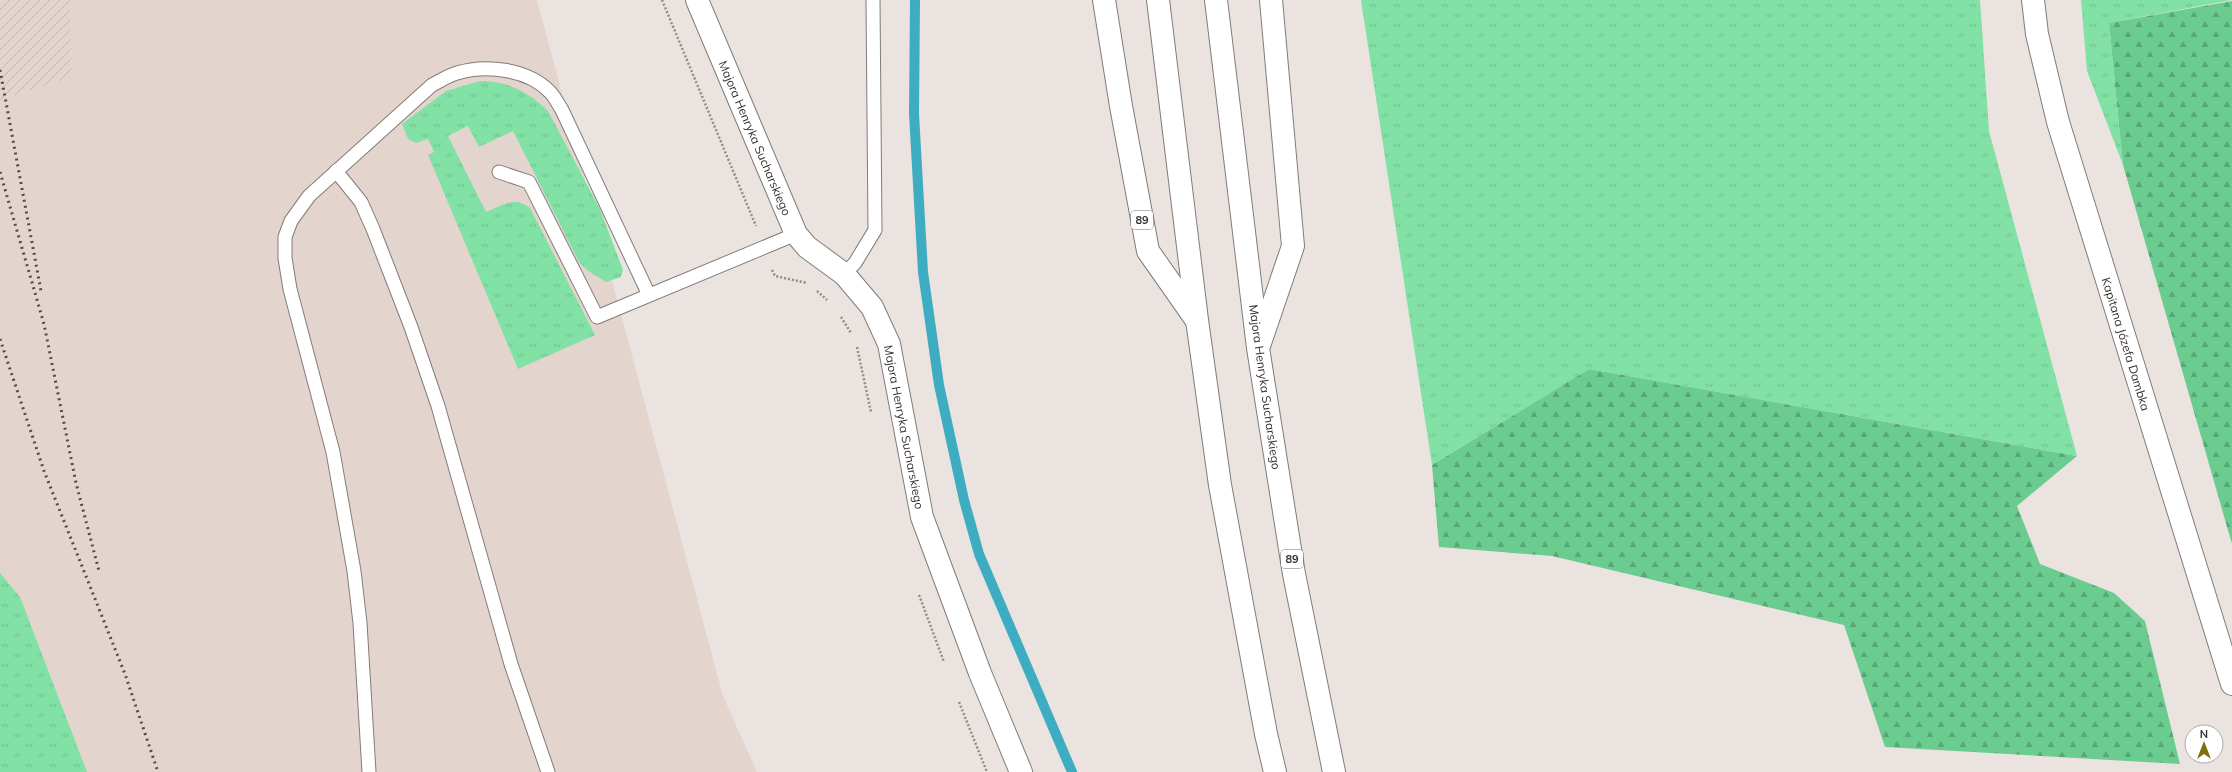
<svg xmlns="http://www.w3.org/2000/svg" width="2232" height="772" font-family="Mulish,sans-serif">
<defs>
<pattern id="industrial-furrows" width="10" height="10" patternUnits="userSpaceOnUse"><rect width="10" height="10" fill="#e3d5cd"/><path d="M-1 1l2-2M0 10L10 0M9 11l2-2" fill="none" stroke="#c3b7b0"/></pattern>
<pattern id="grass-tufts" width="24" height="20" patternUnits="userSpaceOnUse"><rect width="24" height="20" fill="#82e2a5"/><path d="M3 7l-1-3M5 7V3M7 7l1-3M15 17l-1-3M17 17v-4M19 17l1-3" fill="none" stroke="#71c28e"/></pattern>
<pattern id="forest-firs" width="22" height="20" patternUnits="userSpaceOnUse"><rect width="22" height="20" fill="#6bcc90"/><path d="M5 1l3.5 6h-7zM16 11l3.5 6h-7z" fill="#59a676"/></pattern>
</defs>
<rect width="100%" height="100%" fill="#eae3df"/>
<polygon fill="#e3d5cd" points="70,0 537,0 723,696 757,772 0,772 0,100 72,77"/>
<polygon fill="url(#industrial-furrows)" points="0,0 70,0 72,77 0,100"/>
<g fill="url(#grass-tufts)">
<polygon points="1361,0 1980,0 1989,131 2077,456 1589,369 1432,465"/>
<polygon points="2081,0 2232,0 2109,23 2123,165 2087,71"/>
<path d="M480,81C507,81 528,91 548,111L600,209L623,270L621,277L606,282L587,270L579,262L513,131L479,147L468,126L448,136L486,212C501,206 515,195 530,208L595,335L518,369L428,155L434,152L428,139L416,143L408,139L402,124L446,91Z"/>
<polygon points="0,573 20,597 87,772 0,772"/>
</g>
<g fill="url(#forest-firs)">
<polygon points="2232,1 2232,544 2123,165 2109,23"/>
<polygon points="1589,369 2077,456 2017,506 2040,564 2114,593 2145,621 2180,764 1885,747 1844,625 1552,556 1439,547 1432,465"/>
</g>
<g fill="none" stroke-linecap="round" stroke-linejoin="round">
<polyline stroke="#3eadc1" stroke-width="10" points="915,0 914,114 923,272 939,385 964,500 979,554 1072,772"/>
<g stroke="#827c78" stroke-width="15">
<g id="lane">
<polyline points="336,171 361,202 373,229 411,327 438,406 511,664 548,772"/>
<polyline points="499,172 529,182 597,317 796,234"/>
<polyline points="844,274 855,263 875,230 873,0"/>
<path d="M369,772L360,623L354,571L333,452L290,289L285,258V237L291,221L309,196L432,85C440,81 449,75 457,73C486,64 528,69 550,92C555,97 558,104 562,110L649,295"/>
</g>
</g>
<g stroke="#827c78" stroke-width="24">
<g id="street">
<polyline points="697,0 796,234 807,247 844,274 872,307 889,344 922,517 980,673 1021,772"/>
<polyline points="2033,0 2037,34 2058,122 2232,684"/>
</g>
</g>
<g stroke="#827c78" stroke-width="24">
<g id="highway">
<polyline points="1104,0 1121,106 1148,251 1195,318"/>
<polyline points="1158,0 1197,320 1220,485 1266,734 1275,772"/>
<polyline points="1216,0 1258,348 1294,574 1334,772"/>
<polyline points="1260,343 1293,246 1271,0"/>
</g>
</g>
<g stroke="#918c89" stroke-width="2.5" stroke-dasharray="2 2" stroke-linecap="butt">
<polyline points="662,0 756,226"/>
<polyline points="772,270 775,276 807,283"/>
<polyline points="817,291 827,300"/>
<polyline points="841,317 851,333"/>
<polyline points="857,347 871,412"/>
<polyline points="919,595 944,662"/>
<polyline points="959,702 987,772"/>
</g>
<use href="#lane" stroke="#fff" stroke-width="13"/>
<use href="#street" stroke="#fff" stroke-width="22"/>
<use href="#highway" stroke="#fff" stroke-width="22"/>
<g stroke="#514d4c" stroke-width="3" stroke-dasharray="2 4" stroke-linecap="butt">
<polyline points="0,70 41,291"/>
<polyline points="0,172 44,324 76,483 99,571"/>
<polyline points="0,339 44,471 125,674 158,772"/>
</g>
</g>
<g text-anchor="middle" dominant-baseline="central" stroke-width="3" stroke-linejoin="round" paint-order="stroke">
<g fill="#fff" stroke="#706e6d" stroke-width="1">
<rect x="1131" y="211" width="22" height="18" rx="3"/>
<rect x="1281" y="550" width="22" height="18" rx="3"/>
</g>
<g font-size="11" font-weight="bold" fill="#33302f">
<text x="1142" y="220">89</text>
<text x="1292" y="559">89</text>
</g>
<g font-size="12" fill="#33302f" stroke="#fff">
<text transform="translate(755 138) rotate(67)">Majora Henryka Sucharskiego</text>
<text transform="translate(2126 344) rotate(73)">Kapitana Józefa Dambka</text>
<text transform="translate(1265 387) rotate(82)">Majora Henryka Sucharskiego</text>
<text transform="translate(904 427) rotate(79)">Majora Henryka Sucharskiego</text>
</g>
</g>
<g transform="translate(2204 744)"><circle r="19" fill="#ffffff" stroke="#adacac"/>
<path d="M0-3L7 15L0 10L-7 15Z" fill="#7e700f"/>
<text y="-6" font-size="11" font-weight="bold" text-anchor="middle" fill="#33302f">N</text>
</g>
</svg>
